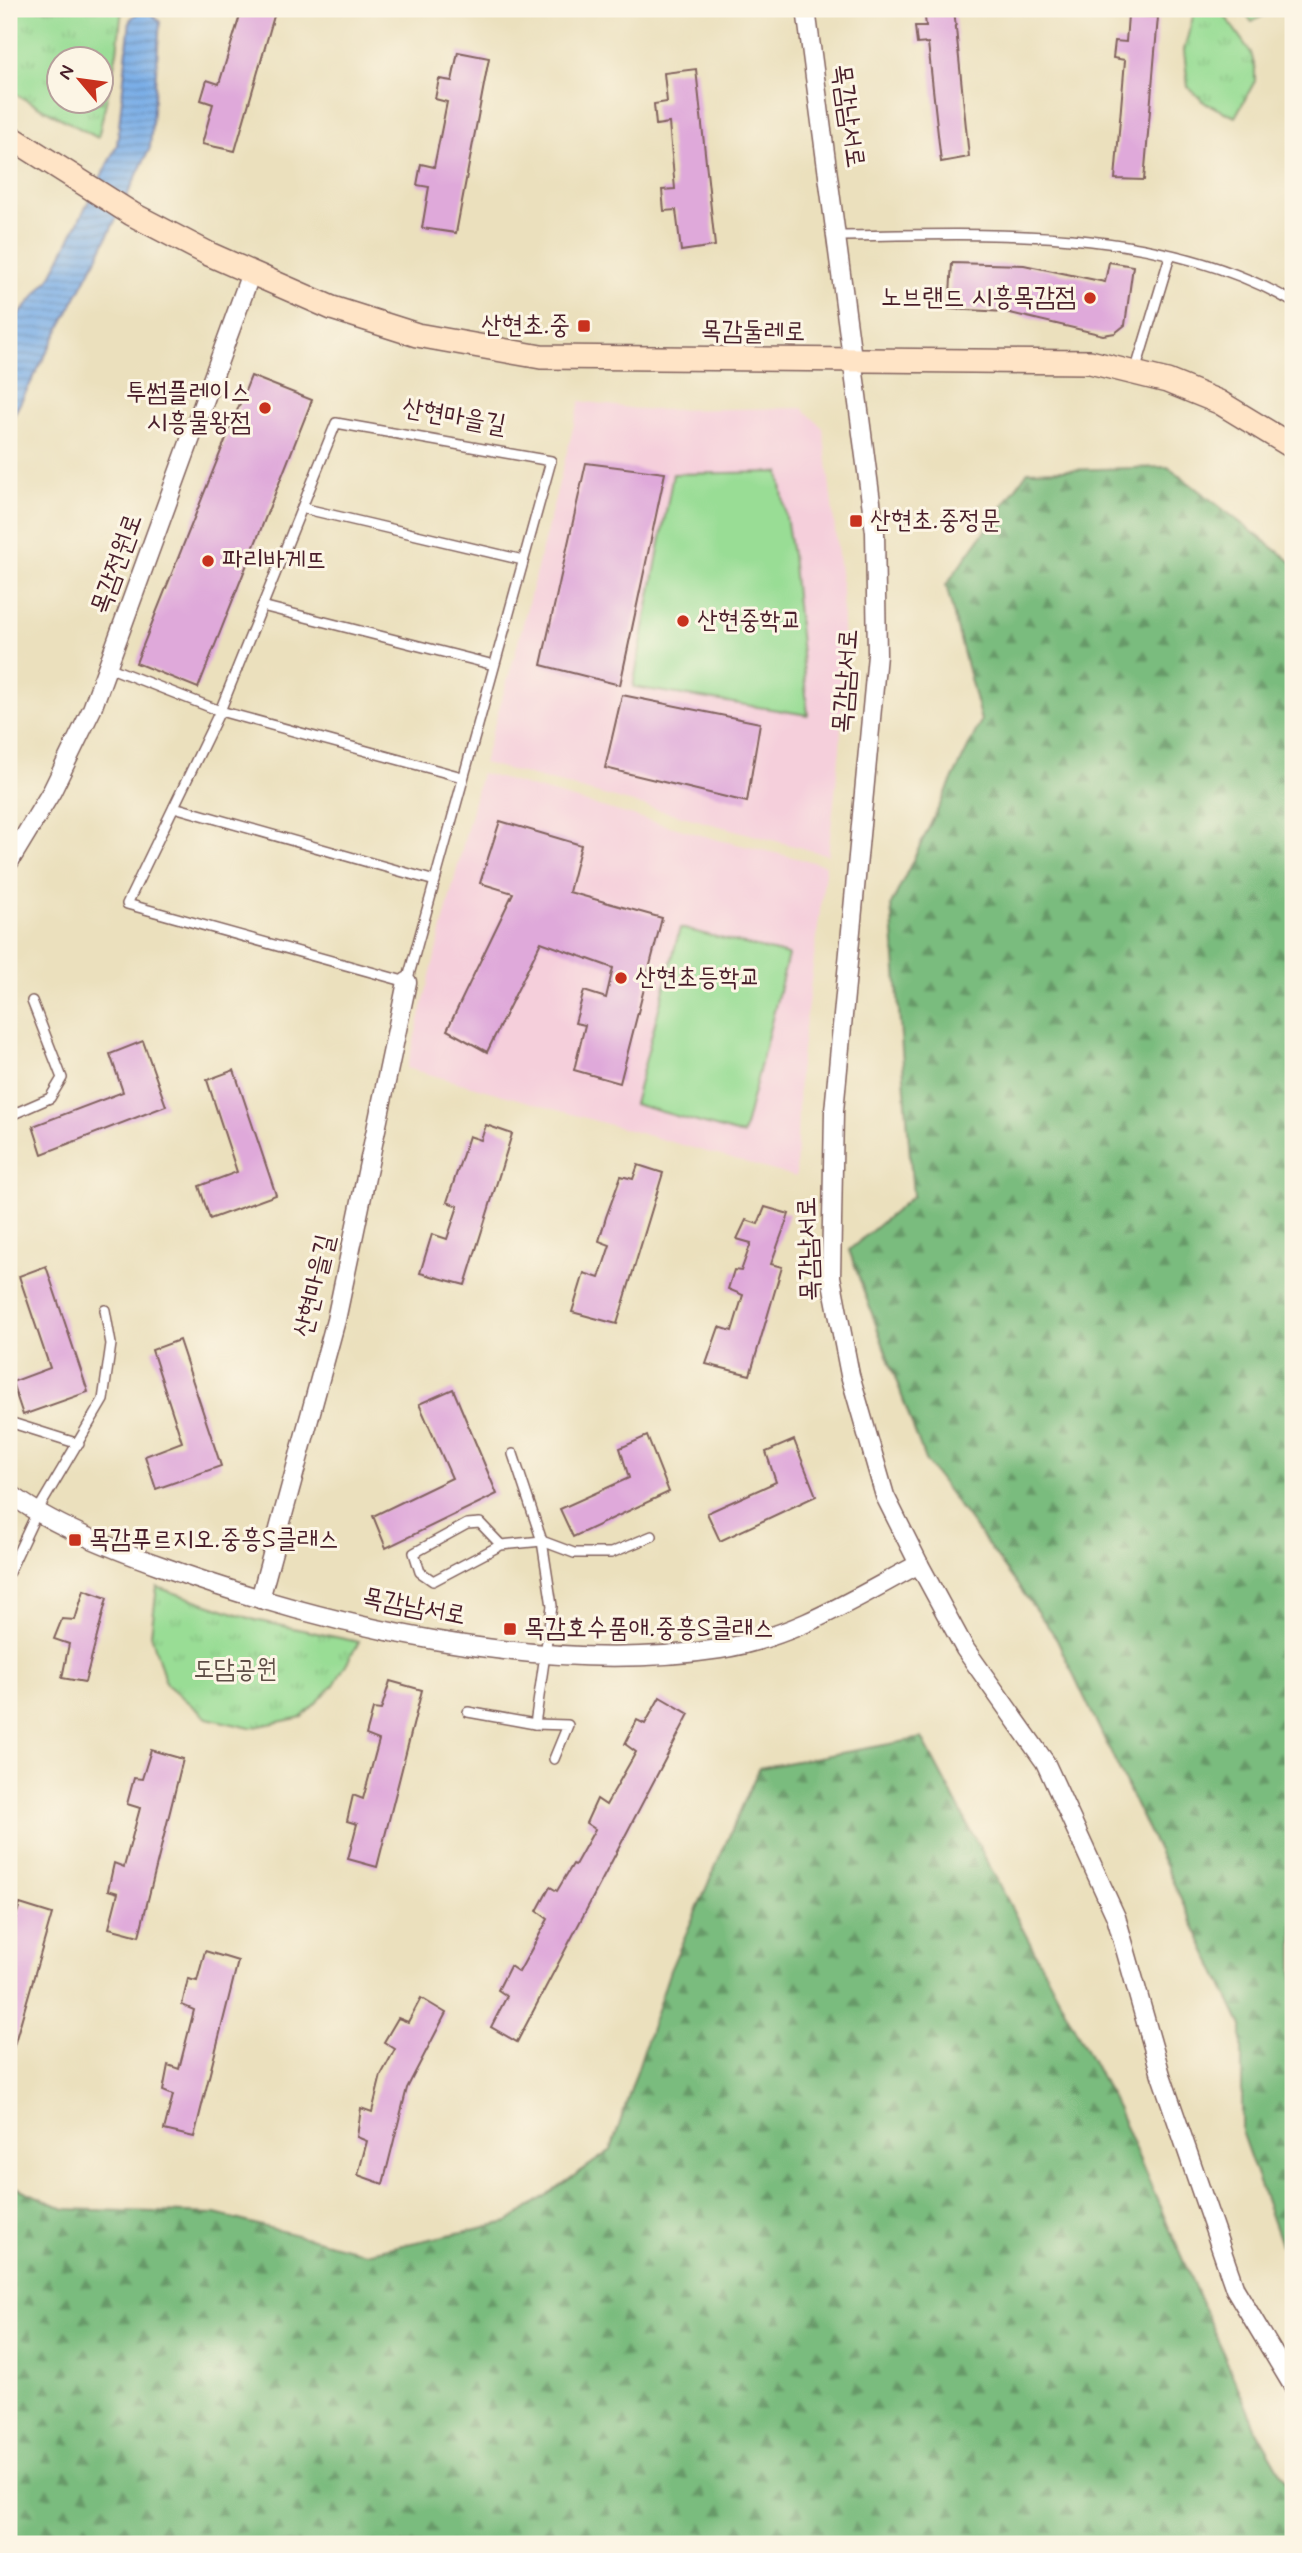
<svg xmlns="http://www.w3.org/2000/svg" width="1302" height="2553" font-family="Mynerve,'Poor Story',sans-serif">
<defs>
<pattern id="grass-tufts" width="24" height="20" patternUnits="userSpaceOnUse" patternTransform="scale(1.75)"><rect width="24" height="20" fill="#99dd95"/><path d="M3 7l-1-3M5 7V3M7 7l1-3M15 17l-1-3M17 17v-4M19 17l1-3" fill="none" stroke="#85bd81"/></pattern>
<pattern id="forest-firs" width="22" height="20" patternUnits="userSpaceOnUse" patternTransform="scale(1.75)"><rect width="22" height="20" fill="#7abc7e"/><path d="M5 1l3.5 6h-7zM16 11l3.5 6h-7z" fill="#669867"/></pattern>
<pattern id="water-rules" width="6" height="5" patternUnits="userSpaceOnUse" patternTransform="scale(1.75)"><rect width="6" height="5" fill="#7aaee7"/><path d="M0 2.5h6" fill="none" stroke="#668dbb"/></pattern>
</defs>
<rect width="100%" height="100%" fill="#fcf5e5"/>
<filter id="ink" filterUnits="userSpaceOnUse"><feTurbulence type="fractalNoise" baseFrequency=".0143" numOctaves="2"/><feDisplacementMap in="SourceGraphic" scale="14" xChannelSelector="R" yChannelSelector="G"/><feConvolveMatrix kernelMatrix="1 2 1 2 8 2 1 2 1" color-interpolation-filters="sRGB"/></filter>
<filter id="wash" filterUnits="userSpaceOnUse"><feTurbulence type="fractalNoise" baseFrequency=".00686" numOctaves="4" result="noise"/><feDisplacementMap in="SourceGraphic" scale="28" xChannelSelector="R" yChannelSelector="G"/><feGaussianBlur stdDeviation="1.57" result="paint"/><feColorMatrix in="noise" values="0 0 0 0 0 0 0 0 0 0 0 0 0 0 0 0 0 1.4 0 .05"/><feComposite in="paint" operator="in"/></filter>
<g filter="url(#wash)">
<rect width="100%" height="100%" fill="#ebe0bd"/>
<g fill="#f5cfdb">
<polygon points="580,401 644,410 802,408 823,428 842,589 844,657 840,749 828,855 483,763 515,654"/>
<polygon points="481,773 719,840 826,865 799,1074 796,1177 407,1068"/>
</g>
<g fill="url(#grass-tufts)" stroke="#727e60" stroke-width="2" fill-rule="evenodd">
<path d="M9,9H122L117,52L98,138L9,91ZM60,60H102V102H60Z"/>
<polygon points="1195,9 1220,9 1251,53 1255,68 1255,81 1235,117 1205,103 1188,87 1184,50"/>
<polygon points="1241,9 1275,9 1252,22"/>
<polygon points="157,1587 255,1620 359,1642 334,1685 302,1717 250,1728 207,1718 166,1684 151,1634"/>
</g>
<g fill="url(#forest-firs)" stroke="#626e54" stroke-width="2">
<polygon points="1168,467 1293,563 1293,2279 1242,2134 1242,2026 1055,1636 925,1460 849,1250 913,1196 891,905 981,721 946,585 1028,471"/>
<polygon points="922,1738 1118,2110 1256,2429 1293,2494 1293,2544 9,2544 9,2184 65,2209 216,2214 366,2253 508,2222 611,2150 670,1970 759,1768"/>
</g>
<g fill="#99dd95" stroke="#727e60" stroke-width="2">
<polygon points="779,472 792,555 808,715 633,687 673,474"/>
<polygon points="680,928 788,955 743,1135 634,1104"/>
</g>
<polygon fill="url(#water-rules)" stroke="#626689" stroke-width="2" points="141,9 146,9 160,22 150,148 99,254 9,424 9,327 50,278 117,145 130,20"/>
<g id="blocks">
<g fill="#dfa9da">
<polygon points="242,9 276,9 235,151 202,144 213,104 201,100 207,80 219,84"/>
<polygon points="924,9 954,9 969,157 941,162 928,43 917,44 915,26 926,26"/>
<polygon points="1128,15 1158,17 1144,180 1115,179 1125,60 1113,58 1115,41 1126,42"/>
<polygon points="458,52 489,58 456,233 422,228 429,187 417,185 421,164 434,167 447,102 435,99 439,79 452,81"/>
<polygon points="696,69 715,246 681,251 676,210 664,211 662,190 675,189 669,123 656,125 654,104 667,102 664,73"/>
<polygon points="1109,262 1133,266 1125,325 1115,333 1103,335 1006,312 949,309 952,263 1024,265 1105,282"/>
<polygon points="251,376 312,400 198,688 136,663"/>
<polygon points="586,463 665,473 620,685 541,665"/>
<polygon points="622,695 760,723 747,802 605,768"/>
<polygon points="500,821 581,845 569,892 662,918 620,1083 574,1070 585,1025 575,1023 584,991 606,998 613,968 541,942 487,1052 447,1030 513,893 480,883"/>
<polygon points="143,1041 166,1106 42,1154 33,1126 123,1092 110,1054"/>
<polygon points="234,1070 276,1195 210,1219 199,1186 237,1172 207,1080"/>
<polygon points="486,1125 512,1134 465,1285 420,1273 432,1234 447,1239 458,1206 447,1202 469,1136 481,1140"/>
<polygon points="638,1165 663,1173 617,1324 572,1312 584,1273 599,1278 610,1245 599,1241 606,1217 621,1176 633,1179"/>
<polygon points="765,1207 789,1214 771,1264 782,1267 750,1375 706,1364 719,1327 732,1331 743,1295 728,1289 734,1270 741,1271 751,1243 737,1239 746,1220 758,1224"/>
<polygon points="46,1266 88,1392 23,1415 12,1382 50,1368 19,1276"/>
<polygon points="179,1340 221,1466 156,1489 145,1456 182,1442 152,1350"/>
<polygon points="453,1389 497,1494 386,1548 373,1516 452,1478 419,1404"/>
<polygon points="647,1436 669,1492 573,1537 560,1509 629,1478 620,1448"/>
<polygon points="794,1440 816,1496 720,1541 707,1513 776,1482 766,1452"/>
<polygon points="84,1590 107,1598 85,1682 62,1678 69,1644 54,1639 62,1619 75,1620"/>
<polygon points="390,1681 422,1690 377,1867 348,1859 357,1824 347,1821 353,1795 363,1799 379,1740 366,1735 373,1709 381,1710"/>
<polygon points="660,1697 689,1714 517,2042 491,2027 507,1996 498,1990 510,1966 519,1972 548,1919 537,1911 550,1887 557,1891 573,1864 575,1865 595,1829 586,1823 597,1799 606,1805 636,1752 625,1744 637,1720 645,1724"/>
<polygon points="151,1750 183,1759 139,1936 109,1928 118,1893 108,1890 114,1863 124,1867 140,1808 127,1804 134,1778 142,1779"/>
<polygon points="20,1904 52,1914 13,2049 9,2049 9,1938"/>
<polygon points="205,1951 238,1961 194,2137 164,2130 173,2095 163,2091 168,2065 179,2069 194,2010 182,2005 188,1979 197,1981"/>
<polygon points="421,1998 446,2013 407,2088 383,2184 358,2175 367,2141 357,2137 361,2108 372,2112 381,2075 395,2049 384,2042 398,2018 408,2022"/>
</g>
</g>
</g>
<g filter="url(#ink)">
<use href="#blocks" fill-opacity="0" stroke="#82635e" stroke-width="2"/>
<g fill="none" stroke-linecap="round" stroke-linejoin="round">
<g stroke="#82635e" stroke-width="12">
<g id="lane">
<path d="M838,236C986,234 1160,224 1293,302"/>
<polyline points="1135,372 1170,256"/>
<polygon points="336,423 551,461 407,982 127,904 220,711"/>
<polyline points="302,508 523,560"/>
<polyline points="262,606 494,665"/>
<polyline points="108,667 220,711 462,777"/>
<polyline points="174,807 435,881"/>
<polyline points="9,1116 50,1098 62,1078 32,1001"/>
<polyline points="9,1422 79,1444"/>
<polyline points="501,1545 480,1523 467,1524 414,1553 420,1572 433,1581 501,1545 542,1541 574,1553 611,1553 652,1536"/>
<polyline points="9,1572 38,1510 103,1400 111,1344 105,1310"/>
<polyline points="468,1712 535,1724 552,1606 542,1541 513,1454"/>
<polyline points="535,1724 568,1725 554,1759"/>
</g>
</g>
<g stroke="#82635e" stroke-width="21">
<g id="street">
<polyline points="9,862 52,791 92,709 251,273"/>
<path d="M9,1493C51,1525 111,1548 161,1566C328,1627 543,1676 720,1649C793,1638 855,1598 919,1564L885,1496L850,1375L831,1277L834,1111L877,655L875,532L806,9"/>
<polyline points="919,1564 965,1649 1045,1762 1116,1917 1161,2075 1235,2289 1293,2386"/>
<polyline points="260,1599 336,1320 407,982"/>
</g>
</g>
<g stroke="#82635e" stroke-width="26">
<polyline id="secondary" points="9,136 132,214 209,254 332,308 417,335 541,357 1090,362 1167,381 1219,402 1293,447"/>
</g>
<use href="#lane" stroke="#fff" stroke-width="9"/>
<use href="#street" stroke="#fff" stroke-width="18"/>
<use href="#secondary" stroke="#ffe4c6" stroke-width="23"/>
</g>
</g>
<g fill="#c8321e" stroke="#fcf5e5" stroke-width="2.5">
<circle cx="1090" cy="298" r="7"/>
<rect x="577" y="319" width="14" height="14" rx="3.5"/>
<circle cx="265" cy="408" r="7"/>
<rect x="849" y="514" width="14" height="14" rx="3.5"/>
<circle cx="208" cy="561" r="7"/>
<circle cx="683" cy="621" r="7"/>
<circle cx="621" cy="978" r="7"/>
<rect x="68" y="1533" width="14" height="14" rx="3.5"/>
<rect x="503" y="1622" width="14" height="14" rx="3.5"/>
</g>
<g text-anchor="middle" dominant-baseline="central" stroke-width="6" stroke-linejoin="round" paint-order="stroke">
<g font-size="26" fill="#4a1f2b" stroke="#fcf5e5">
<text transform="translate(848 116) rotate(82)">목감남서로</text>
<text transform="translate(753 332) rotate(1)">목감둘레로</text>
<text transform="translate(454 417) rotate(10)">산현마을길</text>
<text transform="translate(117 564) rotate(-70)">목감전원로</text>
<text transform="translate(846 681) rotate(-86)">목감남서로</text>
<text transform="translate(809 1249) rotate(-92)">목감남서로</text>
<text transform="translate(315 1286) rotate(-77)">산현마을길</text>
<text transform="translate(414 1607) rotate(11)">목감남서로</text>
</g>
<g font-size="26" fill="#4a1f2b" stroke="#fcf5e5" text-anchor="start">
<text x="1076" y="298" text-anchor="end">노브랜드 시흥목감점</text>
<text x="570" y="326" text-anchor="end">산현초.중</text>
<text x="251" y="393" text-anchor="end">투썸플레이스<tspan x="251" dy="30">시흥물왕점</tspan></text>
<text x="870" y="521">산현초.중정문</text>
<text x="222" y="561">파리바게뜨</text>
<text x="697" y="621">산현중학교</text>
<text x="635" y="978">산현초등학교</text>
<text x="89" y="1540">목감푸르지오.중흥S클래스</text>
<text x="524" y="1629">목감호수품애.중흥S클래스</text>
</g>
<g font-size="26" fill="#5e4e46" stroke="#fcf5e5">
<text x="235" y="1670">도담공원</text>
</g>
</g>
<rect width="1302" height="2553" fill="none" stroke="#fcf5e5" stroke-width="35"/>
<g transform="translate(80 80) rotate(299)"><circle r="33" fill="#fcf5e5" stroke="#b59f9b" stroke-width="2"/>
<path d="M0-5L12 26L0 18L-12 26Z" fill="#c8321e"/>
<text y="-10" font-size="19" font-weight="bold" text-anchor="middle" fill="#4a1f2b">N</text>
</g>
</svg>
